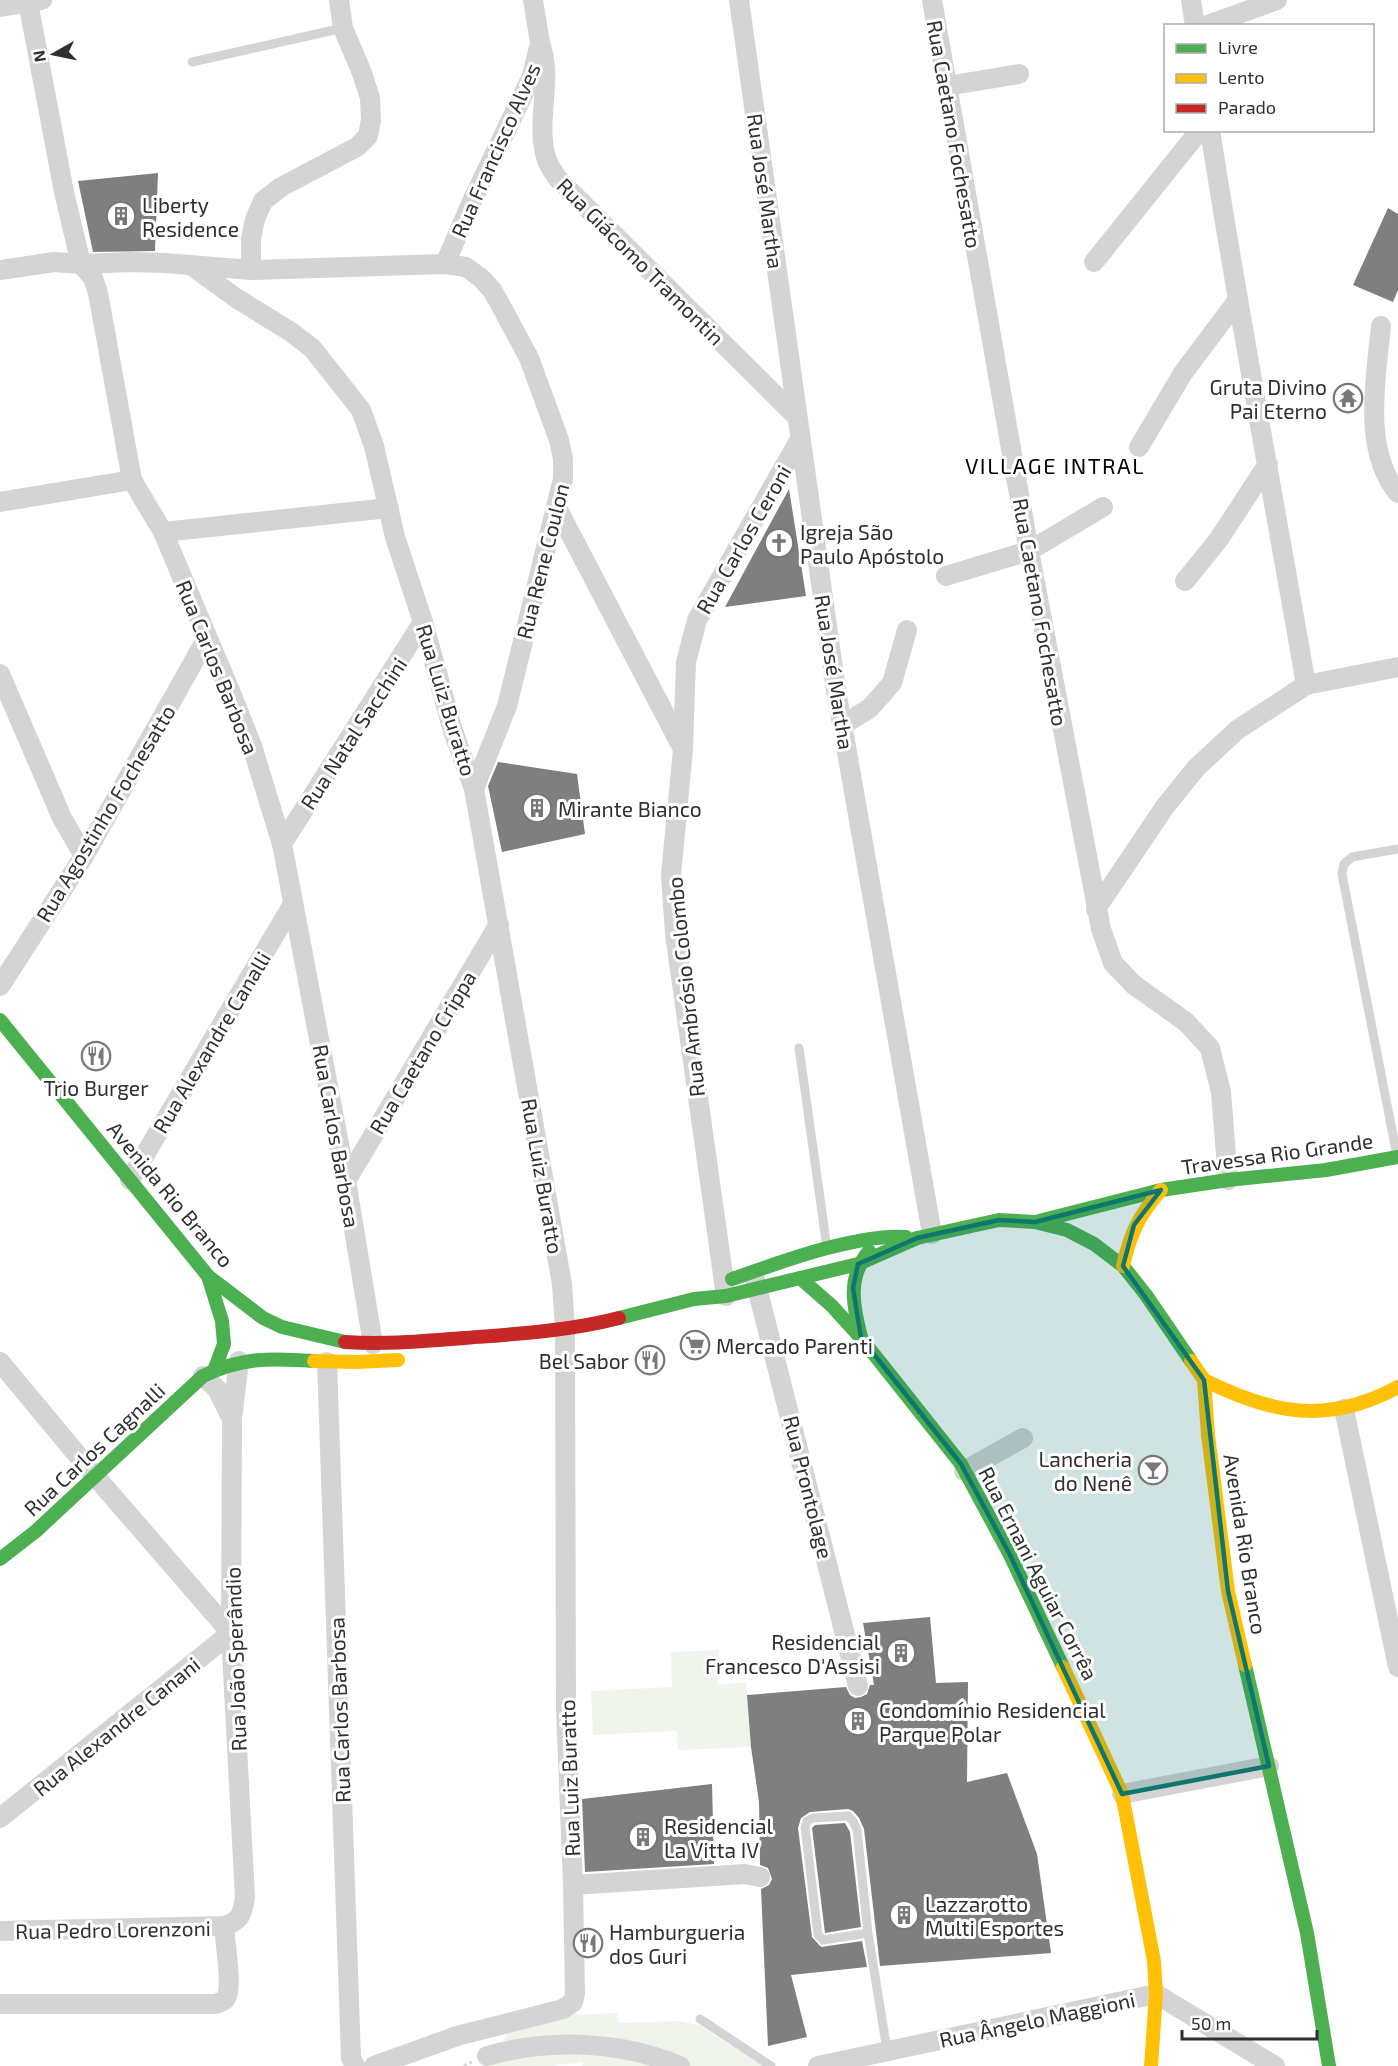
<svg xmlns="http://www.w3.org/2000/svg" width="1398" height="2066" font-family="'Exo 2',sans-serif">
<rect width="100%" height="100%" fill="#fff"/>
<g fill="#f0f5ec">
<polygon points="719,1650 718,1685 746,1682 751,1747 678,1750 677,1731 593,1735 591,1691 672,1687 671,1652"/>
<polygon points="569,2007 578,2015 617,2013 619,2023 679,2021 699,2025 763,2066 582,2066 583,2062 551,2066 490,2066 509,2029"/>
</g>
<g fill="#7f7f7f">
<polygon points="158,173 155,251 93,252 78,181"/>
<polygon points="1388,208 1398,214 1398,290 1393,302 1353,285"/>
<polygon points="789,489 806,596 725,607"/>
<polygon points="498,762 577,774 585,834 502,852 488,786"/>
<polygon points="930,1617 936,1683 968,1682 967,1782 1007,1773 1037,1854 1051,1953 880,1966 864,1829 859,1818 853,1811 848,1809 810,1812 801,1818 798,1828 812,1937 821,1947 862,1941 867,1967 791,1975 807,2037 768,2046 761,1889 769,1885 772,1879 768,1868 760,1865 759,1802 751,1747 747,1695 846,1687 850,1695 855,1698 861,1697 867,1694 870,1685 874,1685 863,1623"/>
<polygon points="712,1784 714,1864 585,1872 582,1799"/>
<polygon points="845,1823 850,1832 861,1927 825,1933 812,1828 815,1825"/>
</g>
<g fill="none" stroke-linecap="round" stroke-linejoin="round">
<polyline stroke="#d4d4d4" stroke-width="3" stroke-dasharray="3 3" stroke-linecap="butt" points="464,2066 472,2062"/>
<g stroke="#d4d4d4" stroke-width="9">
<polyline points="192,62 343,28"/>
<polyline points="799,1048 827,1248"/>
<polyline points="1397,1156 1342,874 1344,864 1352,857 1398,849"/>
<polyline points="868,1933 823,1940 818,1935 805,1827 807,1821 813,1818 848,1816 853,1821 857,1830 868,1933 887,2050"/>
<polyline points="700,2019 771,2066"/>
</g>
<g stroke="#d4d4d4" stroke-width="20">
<polyline points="739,0 836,690 932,1234"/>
<polyline points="932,0 1029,551 1101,929 1113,963 1134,985 1186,1022 1210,1048 1221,1092 1228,1180"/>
<polyline points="1191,0 1195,26"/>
<polyline points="28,2 64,192 81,264 93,278 98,293 132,480 163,532 233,698 252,746 282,844 346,1181 373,1344"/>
<polyline points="0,7 42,0"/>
<polyline points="1205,26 1277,0"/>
<path d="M540,43C554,82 534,123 547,160C549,167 555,174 559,180L797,417"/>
<polyline points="947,86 1019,74"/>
<path d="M1210,130C1239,316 1274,500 1306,685"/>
<polyline points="1094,262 1200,130"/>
<polyline points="445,264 473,199 532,76 540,43 533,0"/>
<polyline points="192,266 236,298 291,332 312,348 361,410 374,446 395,537 423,622 453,731 474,789 562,1284 565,1327 566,1710 573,1885 575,1994 573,2002 563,2009 457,2036 374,2066"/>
<polyline points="0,270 54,262 81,264 131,262 165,263 251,270 445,264 466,267 481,278 492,290 500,304 529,358 559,440 563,459 563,479 507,706 474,789"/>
<polyline points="251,270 251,239 255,219 263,201 281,187 357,147 368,136 371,120 370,98 362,73 343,28 339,0"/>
<path d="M1381,326C1376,377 1362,451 1398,493"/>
<polyline points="1139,447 1183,373 1237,301"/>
<polyline points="0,502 132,480"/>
<polyline points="556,506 683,749 671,875 675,934 726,1296"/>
<polyline points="163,532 389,508"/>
<polyline points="946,576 1029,551 1103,507"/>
<polyline points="1185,581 1219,539 1268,464"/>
<polyline points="0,674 62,818 84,856"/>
<polyline points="843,725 870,708 892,683 907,630"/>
<polyline points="683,747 686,662 697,620 800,439"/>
<polyline points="282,844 423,622"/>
<polyline points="1096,909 1164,808 1196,768 1237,730 1306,685 1398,667"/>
<polyline points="0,986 84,856 207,638"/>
<polyline points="130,1180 293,904"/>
<polyline points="346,1181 499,924"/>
<polyline points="754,1276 858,1686"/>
<polyline points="0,1362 95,1476 231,1633 0,1818"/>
<polyline points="327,1362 351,2058 355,2066"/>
<polyline points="203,1376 217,1389 232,1419"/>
<polyline points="1344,1409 1398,1667"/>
<polyline points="964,1471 1023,1438"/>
<polyline points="1122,1794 1269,1766"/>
<polyline points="573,1885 745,1874 760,1877"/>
<path d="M0,1931L224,1926C241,1921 242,1914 245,1898L231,1633L232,1419L239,1361"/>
<path d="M0,2004H215C220,2002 225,2002 227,1996C232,1983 225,1942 224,1926"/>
<path d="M487,2056C549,2038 621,2041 680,2066"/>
<polyline points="818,2066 1156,1994 1275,2066"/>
</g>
<g stroke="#4caf50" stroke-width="14">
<polyline points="0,1020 208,1276 263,1318 282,1327 345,1342"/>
<polyline points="1039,1221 1161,1190 1228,1180 1326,1170 1398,1157"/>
<polyline points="208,1276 222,1321 224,1344 215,1368"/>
<polyline points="800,1278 832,1306 861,1338 961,1464 1010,1555 1063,1667"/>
<path d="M732,1279C778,1263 858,1233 906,1237"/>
<polyline points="619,1318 694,1299 726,1296 858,1264 917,1238 999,1220 1035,1222 1067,1230 1094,1244 1123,1266 1146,1295 1191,1361"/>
<path d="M861,1337C853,1306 847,1277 869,1251"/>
<path d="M0,1559L36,1531L203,1376C241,1357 272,1358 314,1361"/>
<polyline points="1245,1665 1307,1933 1329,2066"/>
</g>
<g stroke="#ffc107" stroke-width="14">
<path d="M1123,1266C1130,1234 1139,1215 1161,1190"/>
<polyline points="314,1361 355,1362 398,1360"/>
<polyline points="1191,1361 1204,1380 1208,1435 1228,1591 1245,1665"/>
<path d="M1204,1380C1272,1414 1328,1425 1398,1387"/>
<polyline points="1063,1667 1122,1794 1154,1961 1156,1994 1151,2066"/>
</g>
<path stroke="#c62828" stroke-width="14" d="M345,1342C385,1345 425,1341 464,1338C516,1334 569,1331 619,1318"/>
</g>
<path fill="#0f766e" fill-opacity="0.2" stroke="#0f766e" stroke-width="4.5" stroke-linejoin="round" d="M1161,1190L1134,1225L1123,1266L1204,1380L1228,1591L1269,1766L1122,1794L1010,1555L961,1464L861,1338L853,1288L858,1264L917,1238L999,1220L1035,1222Z"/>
<defs>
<g id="building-ring" transform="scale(1.5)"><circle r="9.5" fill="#fff" stroke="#787878" stroke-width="1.5"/><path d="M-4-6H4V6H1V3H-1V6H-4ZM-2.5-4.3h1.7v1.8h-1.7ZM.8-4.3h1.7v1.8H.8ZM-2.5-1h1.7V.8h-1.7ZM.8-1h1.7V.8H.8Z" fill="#787878"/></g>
<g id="temple-ring" transform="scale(1.5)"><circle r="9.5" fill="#fff" stroke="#787878" stroke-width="1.5"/><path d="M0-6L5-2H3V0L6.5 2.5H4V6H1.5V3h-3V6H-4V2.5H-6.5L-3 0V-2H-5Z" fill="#787878"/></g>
<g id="church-ring" transform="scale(1.5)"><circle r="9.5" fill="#fff" stroke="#787878" stroke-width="1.5"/><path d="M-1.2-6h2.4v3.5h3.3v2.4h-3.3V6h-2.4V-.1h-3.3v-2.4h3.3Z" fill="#787878"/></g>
<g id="restaurant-ring" transform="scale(1.5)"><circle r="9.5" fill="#fff" stroke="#787878" stroke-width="1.5"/><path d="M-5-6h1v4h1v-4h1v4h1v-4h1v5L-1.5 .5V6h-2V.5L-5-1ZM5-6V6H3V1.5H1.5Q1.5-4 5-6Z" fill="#787878"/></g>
<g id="supermarket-ring" transform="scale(1.5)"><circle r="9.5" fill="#fff" stroke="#787878" stroke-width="1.5"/><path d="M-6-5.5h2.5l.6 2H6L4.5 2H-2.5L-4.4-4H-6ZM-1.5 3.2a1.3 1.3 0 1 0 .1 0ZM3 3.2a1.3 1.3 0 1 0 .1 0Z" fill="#787878"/></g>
<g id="bar-ring" transform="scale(1.5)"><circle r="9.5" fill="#fff" stroke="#787878" stroke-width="1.5"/><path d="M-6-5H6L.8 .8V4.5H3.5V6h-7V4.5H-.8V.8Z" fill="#787878"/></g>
</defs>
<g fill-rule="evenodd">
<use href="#building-ring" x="121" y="216"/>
<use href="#temple-ring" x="1348" y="398"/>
<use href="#church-ring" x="779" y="543"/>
<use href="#building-ring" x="537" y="808"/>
<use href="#restaurant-ring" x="96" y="1056"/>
<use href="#supermarket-ring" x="695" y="1345"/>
<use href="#restaurant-ring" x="650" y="1360"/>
<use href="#bar-ring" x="1153" y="1470"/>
<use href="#building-ring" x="901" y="1653"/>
<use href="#building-ring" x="858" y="1721"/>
<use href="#building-ring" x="643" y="1837"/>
<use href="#building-ring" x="904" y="1915"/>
<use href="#restaurant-ring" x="588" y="1943"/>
</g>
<g text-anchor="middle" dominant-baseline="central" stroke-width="6" stroke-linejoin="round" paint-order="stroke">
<g font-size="21" fill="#2f2f2f" stroke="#fff">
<text transform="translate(955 134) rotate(80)">Rua Caetano Fochesatto</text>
<text transform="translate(495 150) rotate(-66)">Rua Francisco Alves</text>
<text transform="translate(766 191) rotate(82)">Rua José Martha</text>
<text transform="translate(641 261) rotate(45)">Rua Giácomo Tramontin</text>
<text transform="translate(743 539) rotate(-60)">Rua Carlos Ceroni</text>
<text transform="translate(542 561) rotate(-76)">Rua Rene Coulon</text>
<text transform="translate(1041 612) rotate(80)">Rua Caetano Fochesatto</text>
<text transform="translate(218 667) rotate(68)">Rua Carlos Barbosa</text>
<text transform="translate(835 672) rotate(81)">Rua José Martha</text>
<text transform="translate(447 700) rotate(73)">Rua Luiz Buratto</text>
<text transform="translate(353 733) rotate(-57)">Rua Natal Sacchini</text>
<text transform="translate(105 813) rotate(-59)">Rua Agostinho Fochesatto</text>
<text transform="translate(685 987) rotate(-96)">Rua Ambrósio Colombo</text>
<text transform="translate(211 1042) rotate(-59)">Rua Alexandre Canalli</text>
<text transform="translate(422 1052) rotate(-59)">Rua Caetano Crippa</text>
<text transform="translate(337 1136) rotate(80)">Rua Carlos Barbosa</text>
<text transform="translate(1277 1153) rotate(-8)">Travessa Rio Grande</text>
<text transform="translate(543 1176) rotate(80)">Rua Luiz Buratto</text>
<text transform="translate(171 1194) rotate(50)">Avenida Rio Branco</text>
<text transform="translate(94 1449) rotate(-43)">Rua Carlos Cagnalli</text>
<text transform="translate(809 1487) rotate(76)">Rua Prontolage</text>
<text transform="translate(1246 1544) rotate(81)">Avenida Rio Branco</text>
<text transform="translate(1039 1573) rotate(63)">Rua Ernani Aguiar Corrêa</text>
<text transform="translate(235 1659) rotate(-92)">Rua João Sperândio</text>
<text transform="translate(339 1710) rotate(-92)">Rua Carlos Barbosa</text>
<text transform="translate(116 1726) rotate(-39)">Rua Alexandre Canani</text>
<text transform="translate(569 1778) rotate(-92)">Rua Luiz Buratto</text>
<text transform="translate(113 1929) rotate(-1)">Rua Pedro Lorenzoni</text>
<text transform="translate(1037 2019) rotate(-12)">Rua Ângelo Maggioni</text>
</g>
<g font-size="21" fill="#2f2f2f" stroke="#fff" text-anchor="start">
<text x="142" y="204">Liberty<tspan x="142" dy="24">Residence</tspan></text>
<text x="1327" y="386" text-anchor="end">Gruta Divino<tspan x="1327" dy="24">Pai Eterno</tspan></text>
<text x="800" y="531">Igreja São<tspan x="800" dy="24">Paulo Apóstolo</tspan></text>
<text x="558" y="808">Mirante Bianco</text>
<text x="96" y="1087" text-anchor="middle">Trio Burger</text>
<text x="716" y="1345">Mercado Parenti</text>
<text x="629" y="1360" text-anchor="end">Bel Sabor</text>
<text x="1132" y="1458" text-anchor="end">Lancheria<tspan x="1132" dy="24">do Nenê</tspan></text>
<text x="880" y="1641" text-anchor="end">Residencial<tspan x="880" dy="24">Francesco D'Assisi</tspan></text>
<text x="879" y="1709">Condomínio Residencial<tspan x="879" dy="24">Parque Polar</tspan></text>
<text x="664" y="1825">Residencial<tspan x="664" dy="24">La Vitta IV</tspan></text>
<text x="925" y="1903">Lazzarotto<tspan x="925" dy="24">Multi Esportes</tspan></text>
<text x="609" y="1931">Hamburgueria<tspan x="609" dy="24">dos Guri</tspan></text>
</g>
<g font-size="22" letter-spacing="1.5" fill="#000" stroke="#fff">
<text x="1055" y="465">VILLAGE INTRAL</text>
</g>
</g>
<rect x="1164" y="24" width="210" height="108" fill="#ffffff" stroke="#acacac" stroke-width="1.5"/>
<rect x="1176" y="44" width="30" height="9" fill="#4caf50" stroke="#acacac" stroke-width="1.5"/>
<text x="1218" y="54" font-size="18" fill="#2f2f2f">Livre</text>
<rect x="1176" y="74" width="30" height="9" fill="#ffc107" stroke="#acacac" stroke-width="1.5"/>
<text x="1218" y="84" font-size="18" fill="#2f2f2f">Lento</text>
<rect x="1176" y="104" width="30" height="9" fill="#c62828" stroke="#acacac" stroke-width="1.5"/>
<text x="1218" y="114" font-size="18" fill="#2f2f2f">Parado</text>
<g transform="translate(54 54) rotate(261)" stroke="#ffffff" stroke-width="4.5" paint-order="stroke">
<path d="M0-4.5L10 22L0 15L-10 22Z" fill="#2f2f2f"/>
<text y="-9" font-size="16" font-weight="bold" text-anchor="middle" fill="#2f2f2f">N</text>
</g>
<path d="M1182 2030v9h135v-9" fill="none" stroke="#2f2f2f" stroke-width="3"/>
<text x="1191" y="2030" font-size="18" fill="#2f2f2f" stroke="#ffffff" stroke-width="4.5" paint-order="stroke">50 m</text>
</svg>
